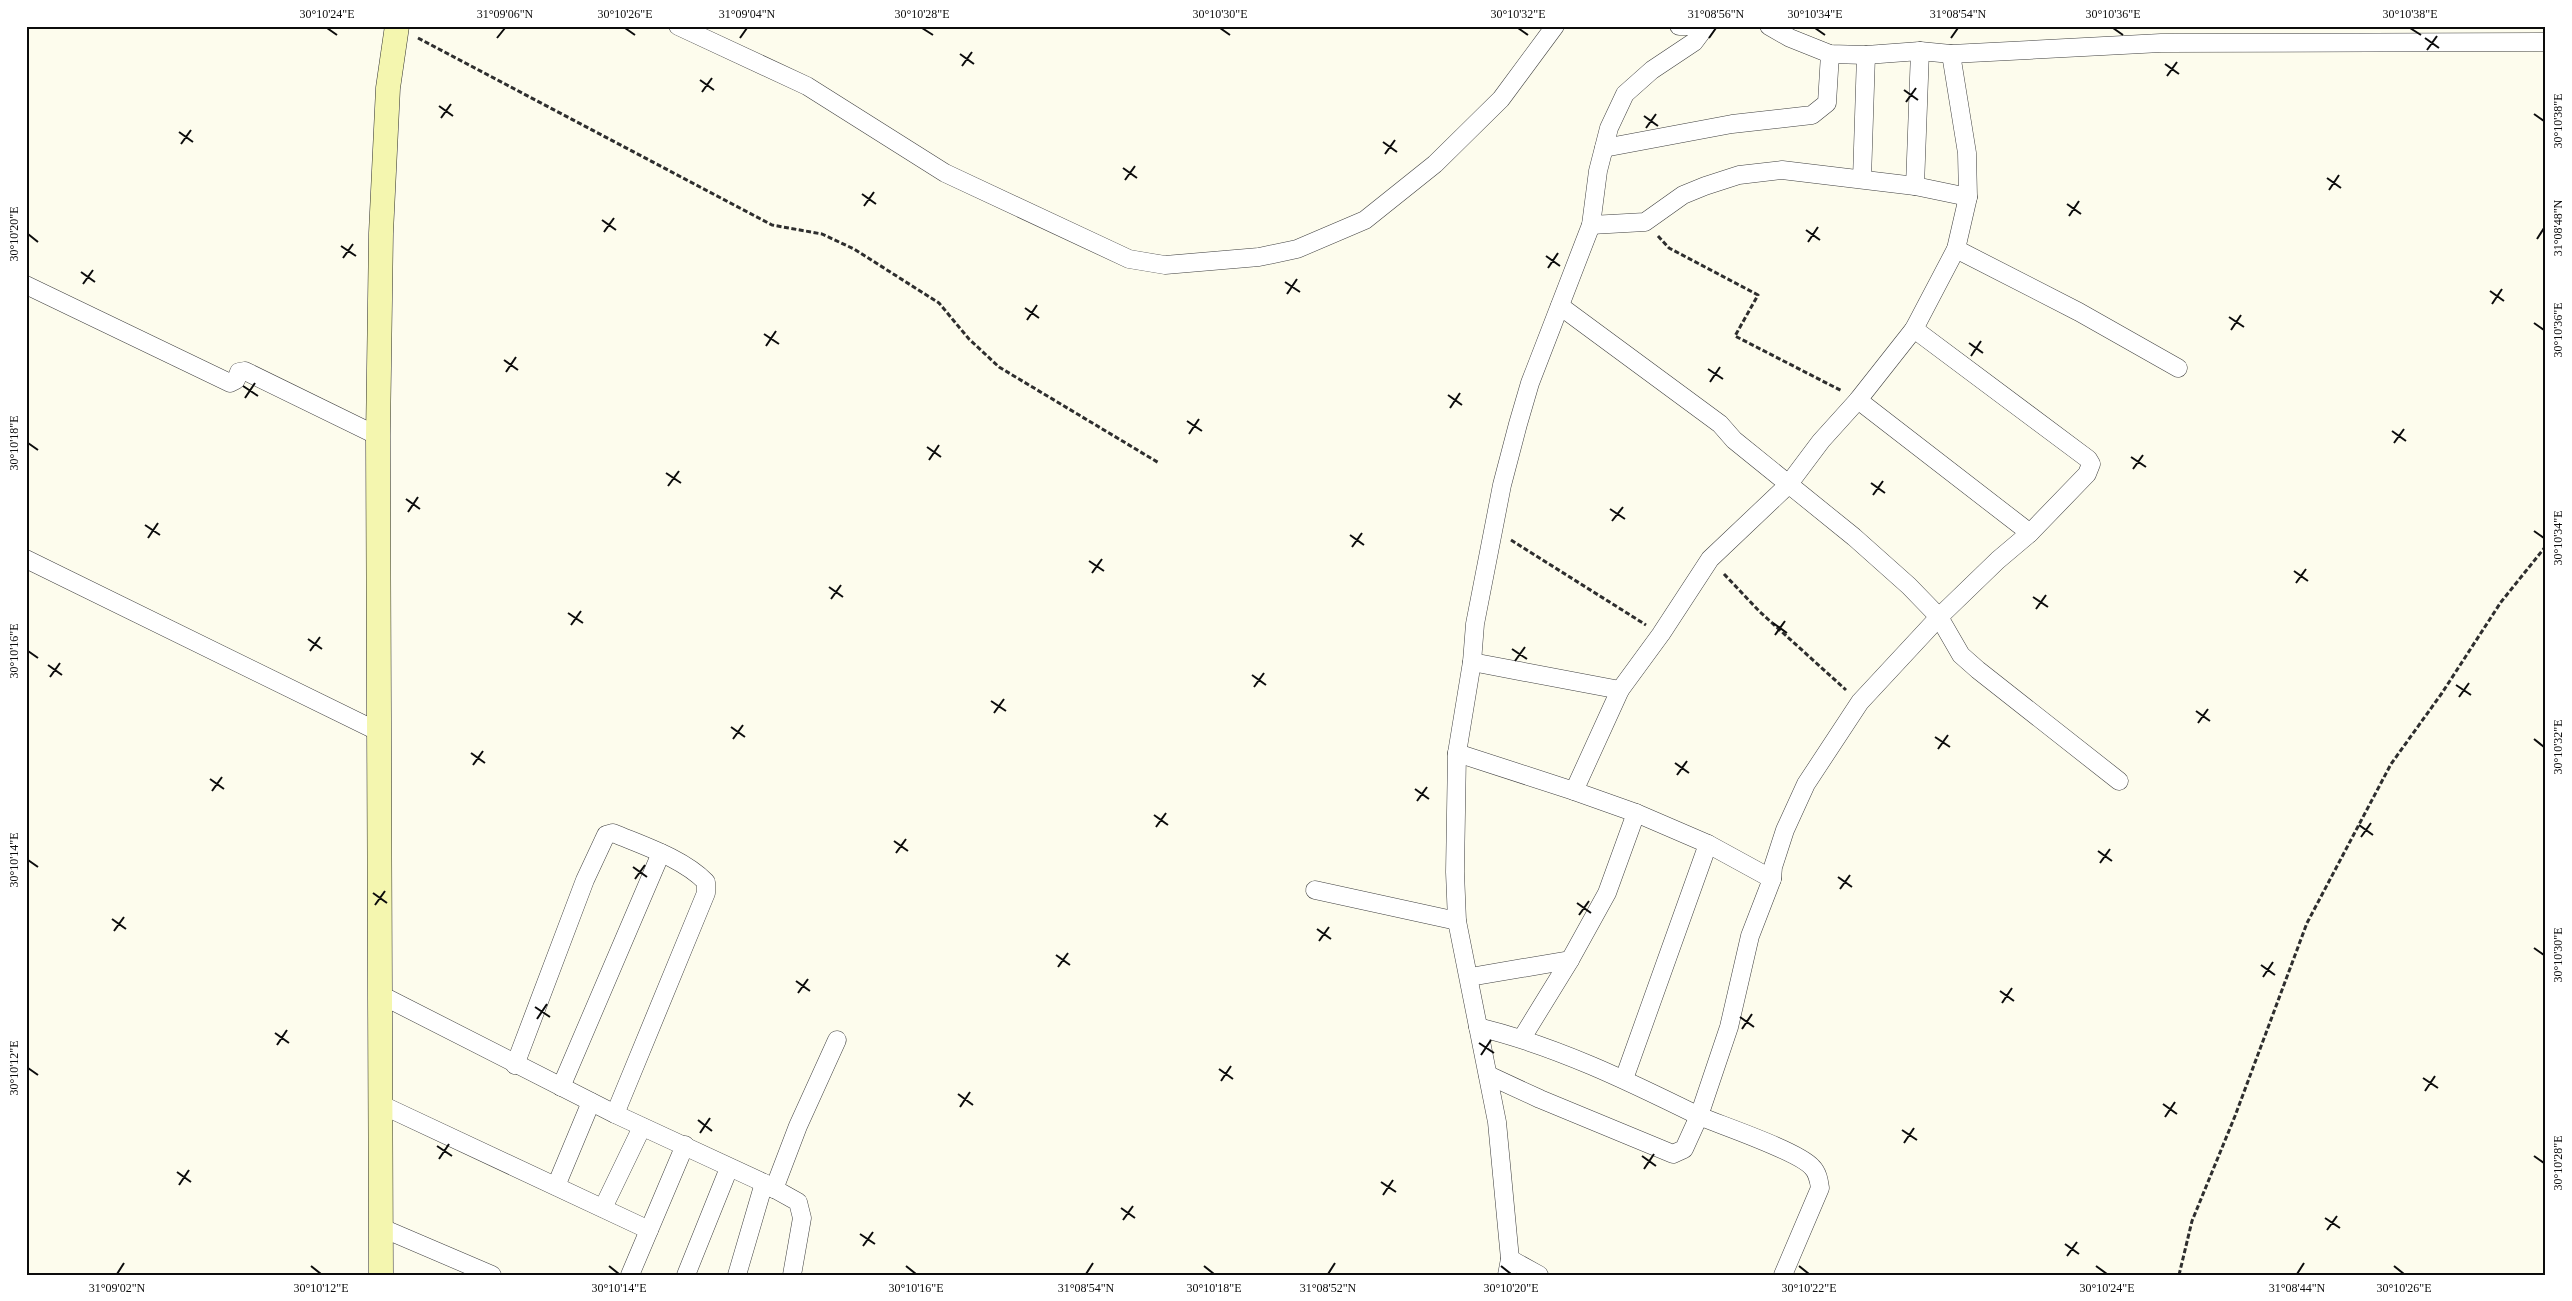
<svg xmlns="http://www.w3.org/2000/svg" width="2572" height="1301" font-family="'Times New Roman',serif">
<rect width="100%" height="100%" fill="#fdfced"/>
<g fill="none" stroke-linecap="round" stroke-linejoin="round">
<g stroke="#3f3f3f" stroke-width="19">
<g id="minor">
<polyline points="678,26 807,86 945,173 1129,259 1165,265 1259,257 1297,249 1365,220 1435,164 1501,99 1555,26"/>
<polyline points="1679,26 1692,26"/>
<polyline points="1769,26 1790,38 1830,54 1866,55 1920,51 1951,54 2161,43 2546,42"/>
<polyline points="1604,148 1732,124 1812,115 1827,103 1830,54"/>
<polyline points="1862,179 1866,55"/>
<polyline points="1915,186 1920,51"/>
<polyline points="1591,225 1645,222 1683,195 1705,186 1739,175 1782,170 1915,186 1968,197"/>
<polyline points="1956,249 2079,312 2178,368"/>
<polyline points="26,285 230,383 236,380 239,372 245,371 378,436"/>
<polyline points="1560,306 1720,424 1734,440 1854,537 1909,586 1939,617 1961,655 1978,670 2119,781"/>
<polyline points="1858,400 2030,533"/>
<polyline points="26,559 377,731"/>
<polyline points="1472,662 1620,690"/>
<polyline points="1457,753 1574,791 1620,690 1661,634 1710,559 1788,485 1821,441 1858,400 1914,329 1956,249 1968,197 1967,153 1951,54"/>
<polyline points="1574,791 1636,813 1708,844 1772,879"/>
<polyline points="1315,890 1457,921"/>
<polyline points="1470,977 1570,960"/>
<polyline points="379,994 615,1114 764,1183 798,1202 802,1218 792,1275"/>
<path d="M1478,1027C1556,1046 1628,1081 1699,1116L1684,1149L1673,1154L1540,1099L1488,1075"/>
<polyline points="1522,1038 1570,960 1607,893 1636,813"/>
<path d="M515,1065L585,880L606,835L613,833C644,846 682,858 706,882V893L615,1114"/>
<polyline points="1624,1079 1708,844"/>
<polyline points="561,1087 661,853"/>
<polyline points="382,1105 649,1230"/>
<polyline points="556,1186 591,1102"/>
<polyline points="774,1189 798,1126 837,1040"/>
<polyline points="603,1208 642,1127"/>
<polyline points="382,1228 492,1275"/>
<polyline points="1510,1259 1539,1275"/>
<polyline points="630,1275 685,1145"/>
<polyline points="686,1275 729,1168"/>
<polyline points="737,1275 764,1183"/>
<polyline points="1507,1275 1510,1259 1497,1122 1457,921 1455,872 1457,753 1472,662 1475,624 1502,485 1518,424 1530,383 1591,225 1598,171 1609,128 1625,94 1652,70 1694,42 1706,26"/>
<path d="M1783,1275L1820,1188C1819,1181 1818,1173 1812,1167C1798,1151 1723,1126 1699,1116L1729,1027L1750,936L1772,879L1773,867L1785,830L1806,784L1860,702L1939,617L1998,560L2030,533L2087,474L2091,464L2088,459L1914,329"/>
</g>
</g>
<g stroke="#2e2e2e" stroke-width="25">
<polyline id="secondary" points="381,1275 378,436 381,233 388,88 397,26"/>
</g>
<g stroke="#2e2e2e" stroke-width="3" stroke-dasharray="5 2.5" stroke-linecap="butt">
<polyline points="418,38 772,225 822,234 854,249 939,303 969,339 999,367 1159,463"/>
<polyline points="1658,236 1669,248 1758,295 1735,336 1842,391"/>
<polyline points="1511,540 1646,625"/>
<polyline points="1724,574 1760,612 1846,690"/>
<polyline points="2179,1275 2192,1221 2235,1116 2307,923 2391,764 2442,693 2501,602 2546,546"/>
</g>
<use href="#minor" stroke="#fff" stroke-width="18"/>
<use href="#secondary" stroke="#f4f6af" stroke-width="24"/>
</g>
<path fill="none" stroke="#0c0c0c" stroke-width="2" d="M327,28L337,35M625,28L635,35M922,28L933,35M1220,28L1230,35M1518,28L1528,35M1815,28L1825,35M2113,28L2123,35M2410,28L2421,35M497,38L505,28M740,38L747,28M1709,38L1716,28M1951,38L1958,28M2425,38L2439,48M2427,50L2437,36M960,54L974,64M2165,64L2179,74M962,66L972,52M2167,76L2177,62M700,80L714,90M1904,90L1918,100M702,92L712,78M1906,102L1916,88M439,106L453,116M2534,114L2544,121M1644,116L1658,126M441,118L451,104M1646,128L1656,114M179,132L193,142M1383,142L1397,152M181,144L191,130M1385,154L1395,140M1123,168L1137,178M2327,178L2341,188M1125,180L1135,166M2329,190L2339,175M862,194L876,204M2067,204L2081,214M864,206L874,192M2069,216L2079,201M602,220L616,230M1806,230L1820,240M604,232L614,218M28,234L38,242M2537,239L2544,228M1808,242L1818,227M341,246L356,256M1546,256L1560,266M343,258L353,244M1548,268L1558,253M81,272L95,282M1285,282L1300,292M83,284L93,270M2490,291L2504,301M1287,294L1297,279M2492,304L2502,289M1025,308L1039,318M2229,317L2244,327M1027,320L1037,305M2534,323L2544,330M2231,330L2241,315M764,334L779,344M1969,343L1983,353M766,346L776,331M1971,356L1981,341M504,360L518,370M1708,369L1723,379M506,372L516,357M1710,382L1720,367M243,386L258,396M1448,395L1462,405M245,398L255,383M1450,408L1460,393M1187,421L1202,431M2392,431L2406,441M1189,434L1199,419M28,443L38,450M2394,443L2404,429M927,447L941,457M2131,457L2146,467M929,460L939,445M2133,469L2143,455M666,473L681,483M1871,483L1885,493M668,486L679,471M1873,495L1883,481M406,499L420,509M1610,509L1625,519M408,512L418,497M1612,521L1623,507M145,525L160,535M2534,531L2544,538M1350,535L1364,545M148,538L158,523M1352,547L1362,533M1089,561L1104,571M2294,571L2308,581M1092,573L1102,559M2296,583L2306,569M829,587L843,597M2033,597L2048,607M831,599L841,585M2036,609L2046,595M568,613L583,623M1773,623L1787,633M571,625L581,611M1775,635L1785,621M308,639L322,649M1512,649L1527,659M28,651L38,658M310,651L320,637M1515,661L1525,647M48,665L62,675M1252,675L1266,685M50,677L60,663M2456,685L2471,695M1254,687L1264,673M2459,697L2469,683M991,701L1006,711M2196,711L2210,721M994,713L1004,699M2198,723L2208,709M731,727L745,737M1935,737L1950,747M733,739L743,725M2534,739L2544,747M1938,749L1948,735M471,753L485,763M1675,763L1689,773M473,765L483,751M1677,775L1687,761M210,779L224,789M1415,789L1429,799M212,791L222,777M1417,801L1427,787M1154,815L1168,825M2359,825L2373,835M1156,827L1166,813M2361,837L2371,823M894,841L908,851M2098,851L2112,861M896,853L906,839M28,860L38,867M2100,863L2110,849M633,867L647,877M1838,877L1852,887M635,879L645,865M1840,889L1850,875M373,893L387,903M1577,903L1591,913M375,905L385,891M1579,915L1589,901M112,919L126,929M1317,929L1331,939M114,931L124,917M1319,941L1329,927M2534,948L2544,955M1056,955L1070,965M2261,965L2275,975M1058,967L1068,953M2263,977L2273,962M796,981L810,991M2000,991L2014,1001M798,993L808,979M2002,1003L2012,988M535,1007L550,1017M1740,1017L1754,1027M537,1019L547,1004M1742,1029L1752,1014M275,1033L289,1043M1479,1043L1494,1053M277,1045L287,1030M1481,1055L1491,1040M28,1068L38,1075M1219,1069L1233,1079M2423,1078L2438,1088M1221,1081L1231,1066M2425,1091L2435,1076M958,1094L973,1105M2163,1104L2177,1114M960,1107L970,1092M2165,1117L2175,1102M698,1120L712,1131M1902,1130L1917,1140M700,1133L710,1118M1904,1143L1914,1128M437,1146L452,1156M1642,1156L1656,1166M2534,1156L2544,1163M439,1159L449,1144M1644,1169L1654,1154M177,1172L191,1182M1381,1182L1396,1192M179,1185L189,1170M1383,1195L1393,1180M1121,1208L1135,1218M2325,1218L2340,1228M1123,1220L1133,1206M2327,1230L2337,1216M860,1234L875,1244M2065,1244L2079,1254M863,1246L873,1232M2067,1256L2077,1242M311,1266L321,1274M609,1266L619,1274M906,1266L916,1274M1204,1266L1214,1274M1501,1266L1511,1274M1799,1266L1809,1274M2096,1266L2107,1274M2394,1266L2404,1274M117,1274L124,1263M1086,1274L1093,1263M1328,1274L1335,1263M2297,1274L2304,1263"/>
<rect width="2572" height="1301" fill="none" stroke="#ffffff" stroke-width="55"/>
<rect x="28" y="28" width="2516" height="1246" fill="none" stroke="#0c0c0c" stroke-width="2"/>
<g font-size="12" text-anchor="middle" fill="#0c0c0c">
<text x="327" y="18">30°10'24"E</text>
<text x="505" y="18">31°09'06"N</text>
<text x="625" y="18">30°10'26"E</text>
<text x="747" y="18">31°09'04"N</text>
<text x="922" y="18">30°10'28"E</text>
<text x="1220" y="18">30°10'30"E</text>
<text x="1518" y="18">30°10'32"E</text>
<text x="1716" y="18">31°08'56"N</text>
<text x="1815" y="18">30°10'34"E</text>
<text x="1958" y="18">31°08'54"N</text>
<text x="2113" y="18">30°10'36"E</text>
<text x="2410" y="18">30°10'38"E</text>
<text transform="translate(2558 121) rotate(-90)" y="4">30°10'38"E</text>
<text transform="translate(2558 228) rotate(-90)" y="4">31°08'48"N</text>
<text transform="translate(14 234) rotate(-90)" y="4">30°10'20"E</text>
<text transform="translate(2558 330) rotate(-90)" y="4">30°10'36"E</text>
<text transform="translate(14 443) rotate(-90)" y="4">30°10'18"E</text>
<text transform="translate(2558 538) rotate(-90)" y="4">30°10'34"E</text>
<text transform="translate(14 651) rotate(-90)" y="4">30°10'16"E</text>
<text transform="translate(2558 747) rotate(-90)" y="4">30°10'32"E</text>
<text transform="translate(14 860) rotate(-90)" y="4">30°10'14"E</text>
<text transform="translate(2558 955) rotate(-90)" y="4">30°10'30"E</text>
<text transform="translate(14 1068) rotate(-90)" y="4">30°10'12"E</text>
<text transform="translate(2558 1163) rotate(-90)" y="4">30°10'28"E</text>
<text x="117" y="1292">31°09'02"N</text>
<text x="321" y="1292">30°10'12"E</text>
<text x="619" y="1292">30°10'14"E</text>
<text x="916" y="1292">30°10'16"E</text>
<text x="1086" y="1292">31°08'54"N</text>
<text x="1214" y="1292">30°10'18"E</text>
<text x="1328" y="1292">31°08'52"N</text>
<text x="1511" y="1292">30°10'20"E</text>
<text x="1809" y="1292">30°10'22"E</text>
<text x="2107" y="1292">30°10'24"E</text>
<text x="2297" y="1292">31°08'44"N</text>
<text x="2404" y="1292">30°10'26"E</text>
</g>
</svg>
